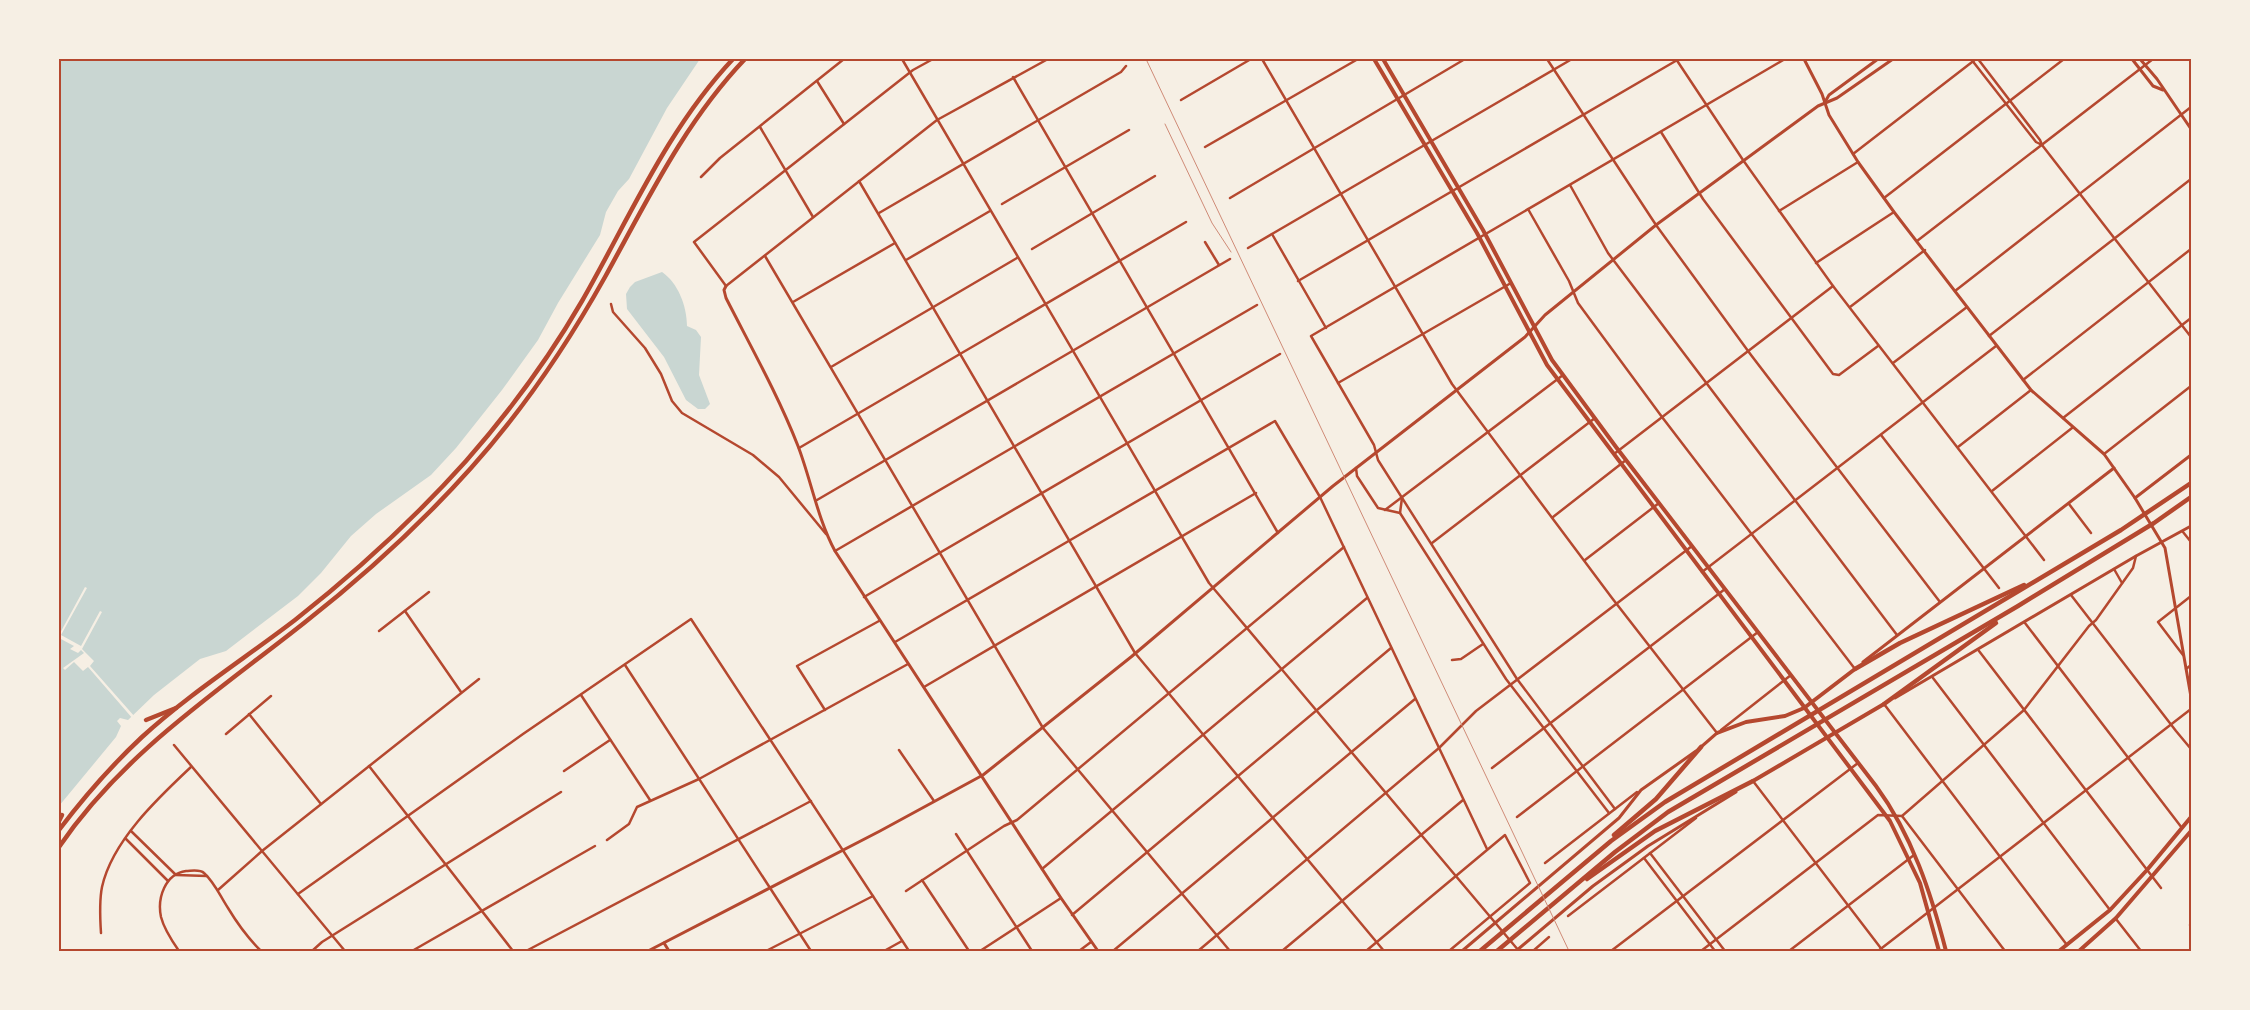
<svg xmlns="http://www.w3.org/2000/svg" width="2250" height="1010" font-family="'Times New Roman',serif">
<rect width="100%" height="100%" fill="#f6efe4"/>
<g fill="#c9d6d2">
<polygon points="59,59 700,59 667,108 629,179 618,191 606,212 600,235 558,303 538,340 502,390 456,448 431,475 376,514 351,536 321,573 298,596 226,651 200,659 154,695 128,720 120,718 117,721 121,726 116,737 59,806"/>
<path d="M662,272C678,283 687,306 687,326L696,330L701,337L699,375L710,404L705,409H698L686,400L664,357L627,309L626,294L630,287L635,282Z"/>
</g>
<polygon fill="#f6efe4" points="85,587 87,588 61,635 81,646 100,611 102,612 82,649 94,661 90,666 135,717 133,719 88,667 83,671 74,662 65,670 63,668 84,653 81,650 78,653 70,649 74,646 59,638 59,635"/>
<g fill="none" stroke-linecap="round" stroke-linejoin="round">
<g stroke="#b5482f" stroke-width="2.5">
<polyline points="902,59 1209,583 1519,951"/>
<polyline points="933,59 913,70 694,242 726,286 937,120 1048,59"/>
<polyline points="1262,59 1452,384 1612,598 1717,733"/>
<polyline points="1547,59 1656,225 1751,355 1940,602"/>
<polyline points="1676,59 1743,160 1833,286 2044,560"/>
<polyline points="1971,59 2036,142 2042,145"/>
<polyline points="1978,59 2040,140 2042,145 2191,337"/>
<polyline points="1013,77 1278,533"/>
<polyline points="817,81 844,124"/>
<polyline points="1181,100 1251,59"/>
<polyline points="760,127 813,217"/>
<polyline points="1661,132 1703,199 1833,374 1839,375 1878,346"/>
<polyline points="1205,147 1358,59"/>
<polyline points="1853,154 1976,59"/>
<polyline points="701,177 720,158 844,59"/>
<polyline points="859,181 1135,653 1384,951"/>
<polyline points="1570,185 1608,253 1897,635"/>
<polyline points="1230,198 1465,59"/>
<polyline points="1884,198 2064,59"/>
<polyline points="1002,204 1129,130"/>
<polyline points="1528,209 1569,281 1578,303 1662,417 1855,669"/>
<polyline points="1779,211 1858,162"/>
<polyline points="879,213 1121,72 1126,66"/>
<polyline points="1272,234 1326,328"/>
<polyline points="1917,241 2153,59"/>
<polyline points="1205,242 1219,265"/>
<polyline points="1248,248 1572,59"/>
<polyline points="1032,249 1155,176"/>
<polyline points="765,256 1043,728 1230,951"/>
<polyline points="906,260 990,211"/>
<polyline points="1816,263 1894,212"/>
<polyline points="1298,281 1679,59"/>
<polyline points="1955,291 2191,107"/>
<polyline points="793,302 895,243"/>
<polyline points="611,304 613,312 645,348 661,374 672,401 682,413 753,455 779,477 826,534"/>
<polyline points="1850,307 1925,250"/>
<polyline points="1989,336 2191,179"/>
<polyline points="1893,363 1967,307"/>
<polyline points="831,367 1017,258"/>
<polyline points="2023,380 2191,249"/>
<polyline points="1338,383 1511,283"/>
<polyline points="2063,418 2191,318"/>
<polyline points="1881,435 1999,588"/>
<polyline points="1958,447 2031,390"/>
<polyline points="799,448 1186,222"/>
<polyline points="1614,454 1833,286"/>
<polyline points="2104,454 2191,386"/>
<polyline points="1356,468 1357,476 1378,508 1400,513"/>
<polyline points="1992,491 2072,428"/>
<polyline points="1402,498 1400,513 1506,679 1609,813"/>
<polyline points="817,500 1230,259"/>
<polyline points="2069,504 2091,533"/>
<polyline points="1385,510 1563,375"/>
<polyline points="1553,517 1626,460"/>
<polyline points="2183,532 2191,542"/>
<polyline points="1432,543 1595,418"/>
<polyline points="835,551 1257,305"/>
<polyline points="1585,560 1659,503"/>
<polyline points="2114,569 2122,583"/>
<polyline points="1702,572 1996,346"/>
<polyline points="2071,595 2176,731 2191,749"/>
<polyline points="864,597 1280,354"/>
<polyline points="405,611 461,692"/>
<polyline points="2025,623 2182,828"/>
<polyline points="379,631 429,592"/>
<polyline points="895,642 1275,421 1320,497 1487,849"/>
<polyline points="1979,651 2161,888"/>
<polyline points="2183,655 2158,622 2191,596"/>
<polyline points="1452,660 1461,659 1483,644"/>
<polyline points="625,665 811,951"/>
<polyline points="2186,669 2191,665"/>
<polyline points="1933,678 2110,910"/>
<polyline points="924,687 1256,493"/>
<polyline points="581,695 650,800"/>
<polyline points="1884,704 2067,945"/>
<polyline points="825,710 797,666 879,621"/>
<polyline points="249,714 321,804"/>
<polyline points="1721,730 1791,675"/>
<polyline points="226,734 271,696"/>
<polyline points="174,745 345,951"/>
<polyline points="899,750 934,801"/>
<polyline points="369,766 513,951"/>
<polyline points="1492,768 1725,589"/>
<polyline points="564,771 610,740"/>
<polyline points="1753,781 1883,951"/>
<polyline points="1615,809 1517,679 1378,460 1374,445 1311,336 1785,59"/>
<polyline points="1902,816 2005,951"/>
<polyline points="1517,817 1758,632"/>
<polyline points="131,831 176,875 207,876"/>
<polyline points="956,834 1032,951"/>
<polyline points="126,839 168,881"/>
<polyline points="607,840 629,824 637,807 699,779 908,664"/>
<polyline points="1650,853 1725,951"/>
<polyline points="1644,858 1715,951"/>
<polyline points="1545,863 1637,792"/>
<polyline points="1042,869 1367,598"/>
<polyline points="922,880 969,951"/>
<polyline points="218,890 262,851 479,679"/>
<polyline points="906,891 1004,826 1017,820 1344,547"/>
<polyline points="298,894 523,734 691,619 909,951"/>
<polyline points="1072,915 1391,648"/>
<polyline points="1568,916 1696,818"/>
<polyline points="2116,919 2141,951"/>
<polyline points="2190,925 2191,927"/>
<path d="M101,933C100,918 99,902 102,887C112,841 158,798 191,767"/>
<path d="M179,951C172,941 164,929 161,917C157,898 165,874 186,871C191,871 200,869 204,873C215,883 220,896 228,908C237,923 249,939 261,951"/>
<polyline points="312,951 322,942 561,792"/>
<polyline points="412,951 595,846"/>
<polyline points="526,951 811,801"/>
<polyline points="766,951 873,896"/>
<polyline points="884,951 902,941"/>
<polyline points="980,951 1061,898"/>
<polyline points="1079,951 1091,942"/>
<polyline points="1113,951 1415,699"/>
<polyline points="1198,951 1439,748 1476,711 1692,546"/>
<polyline points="1282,951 1463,800"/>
<polyline points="1366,951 1505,835 1530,883 1449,951"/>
<polyline points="1533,951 1549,937"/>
<polyline points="1611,951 1858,763"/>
<polyline points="1701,951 1878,815 1902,816 2024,710 2089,626 2096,620 2133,568 2136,556"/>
<polyline points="1789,951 1914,855"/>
<polyline points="1878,951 2191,709"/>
</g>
<g stroke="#b5482f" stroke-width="3">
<polyline points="1804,59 1822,94 1829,115 1858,162 1894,212 2031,390 2104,454 2135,498 2165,548 2191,697"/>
<polyline points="2132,59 2153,86 2163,90"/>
<polyline points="2140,59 2157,79 2191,129"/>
<polyline points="1825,102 1829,95 1878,59"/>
<path d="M726,286L724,290L726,298C751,347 778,395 798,446C811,480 818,520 835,551L1061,898L1098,951"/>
<polyline points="2135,498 2191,455"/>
<polyline points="1863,662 2114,468"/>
<polyline points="1895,698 2136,556 2191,526"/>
<polyline points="1701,747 1717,733"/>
<polyline points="664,943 669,951"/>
<polyline points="648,951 880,831 983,775 1131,657 1333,486 1525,337 1545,315 1656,225 1818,106 1837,98 1893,59"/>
<polyline points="1462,951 1619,818 1641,790 1696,751"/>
<polyline points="1516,951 1593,886 1648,846 1736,792"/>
</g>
<g stroke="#b5482f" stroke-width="4">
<polyline points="1374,59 1477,233 1547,365 1890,821 1920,883 1939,951"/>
<path d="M1383,59L1483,230L1552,360L1616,447L1876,786C1912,835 1931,893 1946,951"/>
<polyline points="1717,733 1746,722 1785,716 1804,708 1855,669"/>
<polyline points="1753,781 1884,704"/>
<polyline points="2059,951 2110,910 2147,870 2191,817"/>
<polyline points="2079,951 2116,918 2191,831"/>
</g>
<g stroke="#b5482f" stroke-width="4.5">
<polyline points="1855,669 1900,643 2024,585"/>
<polyline points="1884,704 1996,623"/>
<polyline points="146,720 176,708"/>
<polyline points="59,821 62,815"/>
<path d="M59,830C84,797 111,766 142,737C189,694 244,659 295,620C356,572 414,519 466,461C510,411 549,358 582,301C629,219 667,129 733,59"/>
<polyline points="1614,835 1656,799 1701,747"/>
<path d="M59,847C123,753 217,692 304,623C364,576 421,524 471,468C523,410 567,345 605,277C647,201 684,123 745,59"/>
<polyline points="1587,879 1655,831 1753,781"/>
<polyline points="1480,951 1611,841 1665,802 2121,530 2191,483"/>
<polyline points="1497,951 1615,852 1668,812 2018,606 2154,523 2191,497"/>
</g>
<g stroke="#cf8b77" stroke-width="1">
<polyline points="1146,59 1569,951"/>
<polyline points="1165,124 1212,223 1231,252"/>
</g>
</g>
<rect width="2250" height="1010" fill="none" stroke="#f6efe4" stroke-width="120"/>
<rect x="60" y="60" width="2130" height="890" fill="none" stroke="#b5482f" stroke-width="2"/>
</svg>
